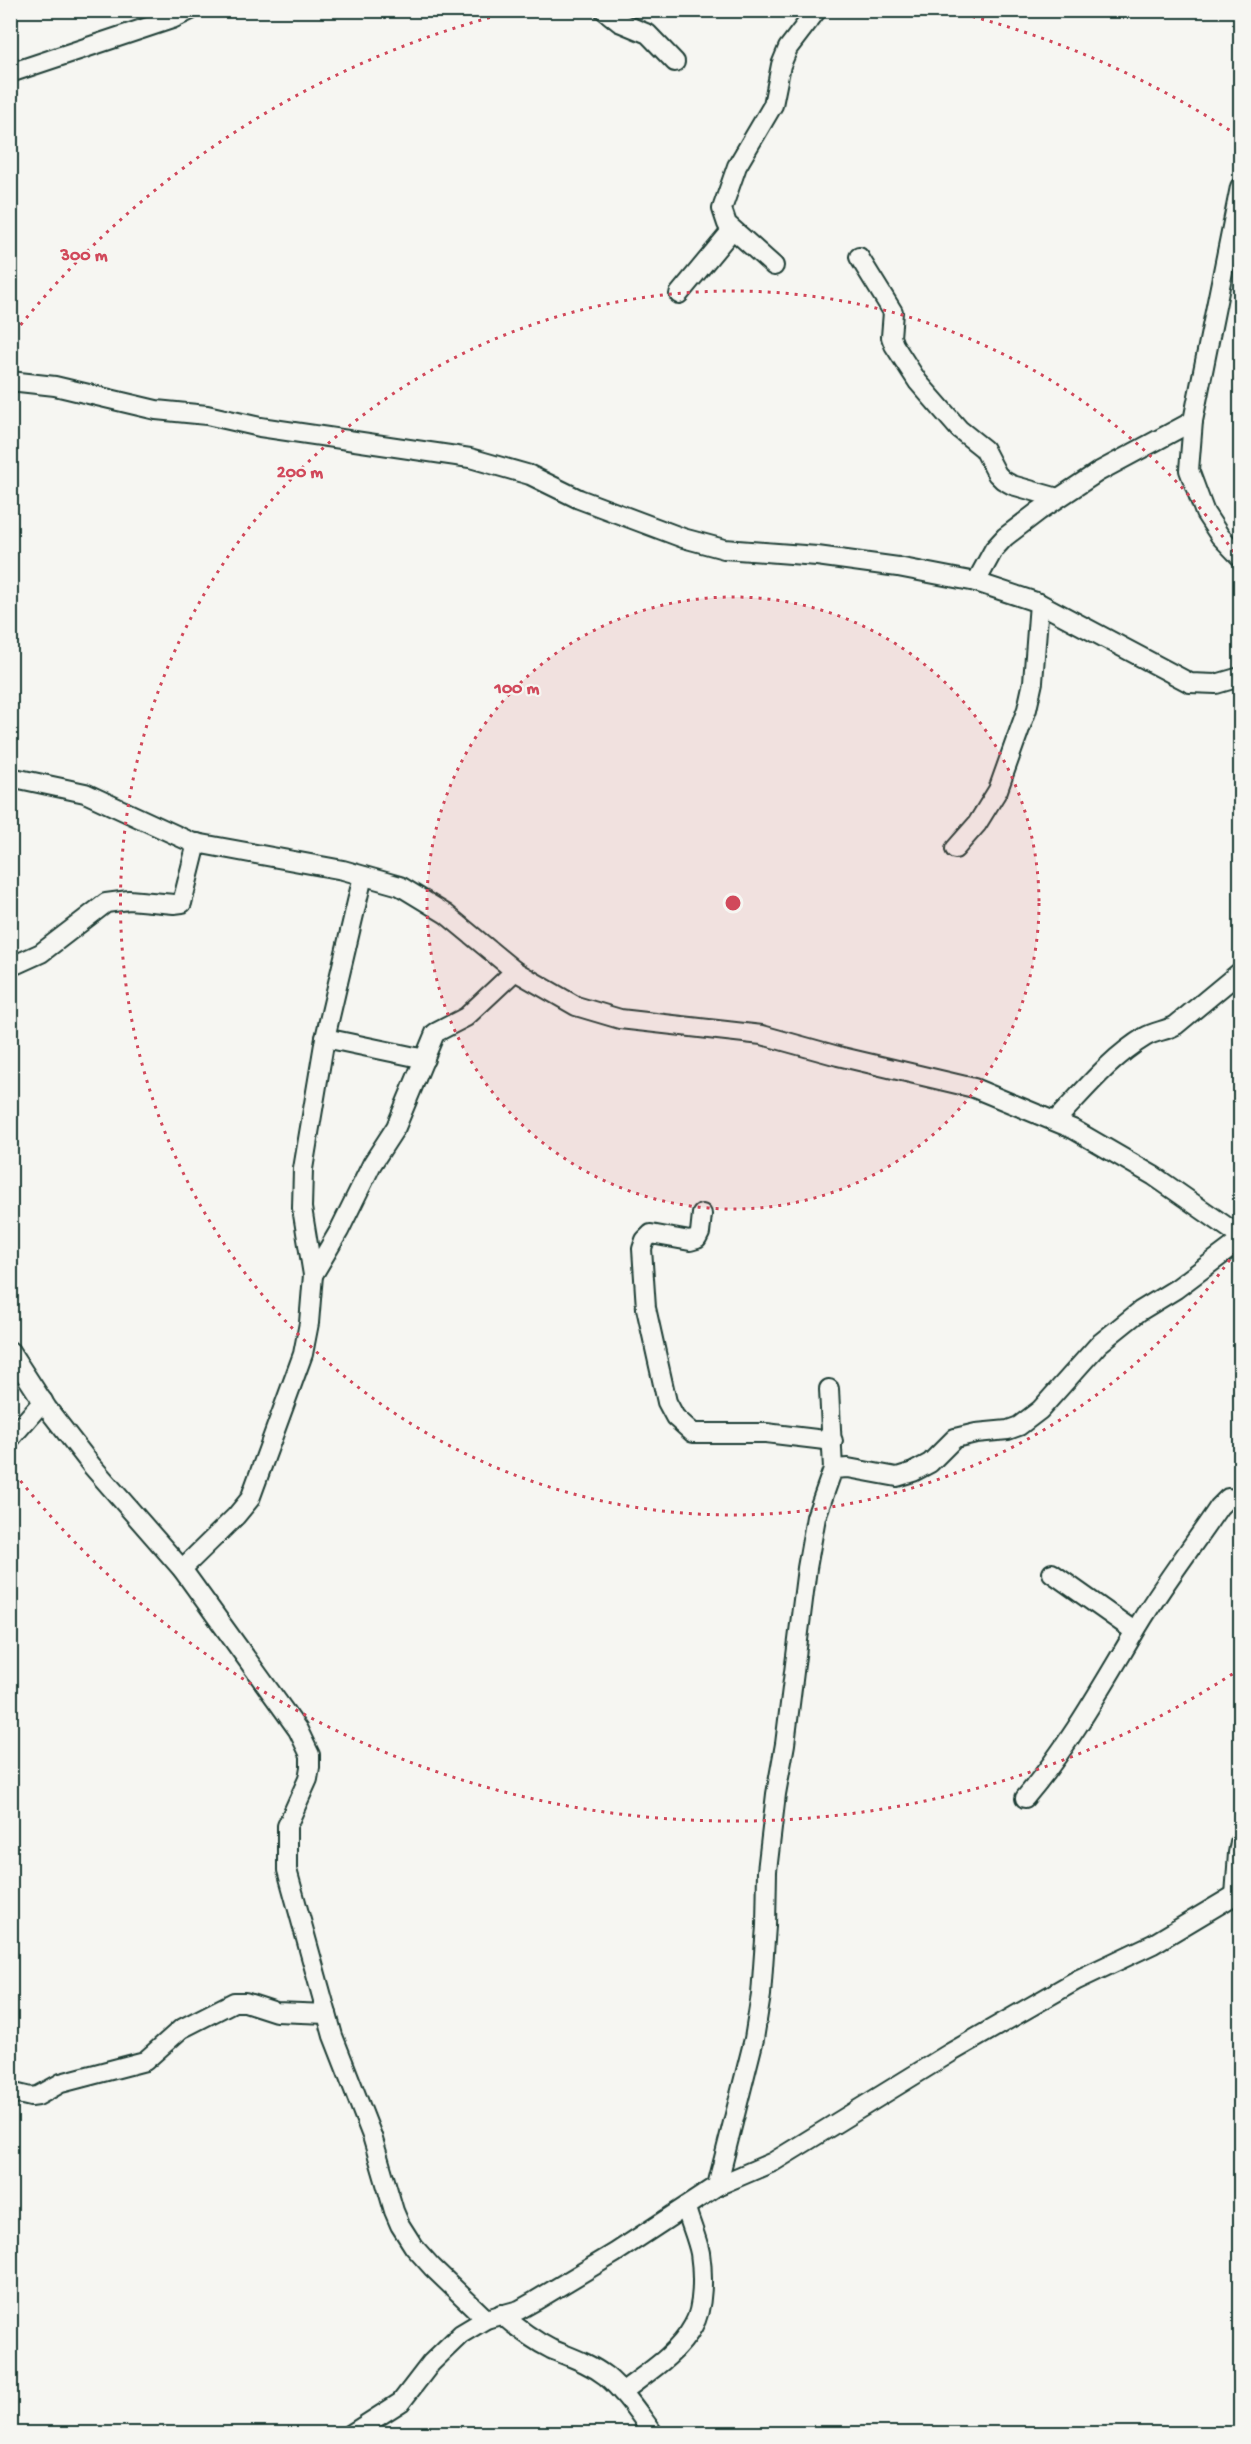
<svg xmlns="http://www.w3.org/2000/svg" width="1251" height="2444" font-family="'Gochi Hand',sans-serif">
<rect width="100%" height="100%" fill="#f6f6f2"/>
<filter id="ink" filterUnits="userSpaceOnUse"><feTurbulence type="fractalNoise" baseFrequency=".0167" numOctaves="2"/><feDisplacementMap in="SourceGraphic" scale="12" xChannelSelector="R" yChannelSelector="G"/><feConvolveMatrix kernelMatrix="1 2 1 2 8 2 1 2 1" color-interpolation-filters="sRGB"/></filter>
<g filter="url(#ink)">
<g fill="none" stroke-linecap="round" stroke-linejoin="round">
<g stroke="#1f3d34" stroke-width="22">
<g id="street">
<polyline points="604,10 619,22 648,34 675,62"/>
<polyline points="10,73 172,19 191,10"/>
<polyline points="1240,187 1193,421 1189,470 1205,513 1220,536 1240,557"/>
<polyline points="859,257 893,312 891,337 894,345 918,382 959,429 984,449 997,474 1003,480 1012,485 1058,498"/>
<polyline points="774,266 727,224 722,209 737,166 773,105 781,65 788,48 817,10"/>
<polyline points="679,294 732,230"/>
<polyline points="10,381 55,386 156,410 207,415 260,427 470,458 530,475 579,499 683,538 724,549 817,556 898,567 976,582 1039,603 1190,683 1216,684 1240,677"/>
<polyline points="976,582 994,549 1005,537 1039,511 1098,472 1193,421"/>
<polyline points="10,777 85,793 191,842 343,870 400,886 446,914 515,971 576,1006 620,1019 762,1035 838,1056 974,1088 1073,1129 1154,1176 1240,1236"/>
<polyline points="955,849 977,824 998,790 1027,709 1033,682 1039,603"/>
<polyline points="10,967 41,953 106,903 129,900 174,904 182,903 197,843"/>
<polyline points="325,1038 425,1059"/>
<path d="M1055,1121C1083,1092 1110,1058 1145,1037C1155,1031 1166,1031 1176,1025L1240,972"/>
<polyline points="702,1214 700,1233 697,1239 690,1241 651,1234 645,1240 642,1249 646,1308 667,1402 675,1417 693,1433 766,1433 833,1441"/>
<polyline points="313,1275 339,1231 372,1164 396,1127 435,1033 466,1017 515,971"/>
<polyline points="10,1351 47,1408 92,1466 182,1569 298,1730 310,1755 310,1767 308,1779 287,1826 287,1870 333,2036 372,2136 394,2211 400,2225 414,2247 432,2267 486,2319"/>
<polyline points="829,1389 833,1469"/>
<polyline points="10,1439 43,1401"/>
<polyline points="182,1569 236,1516 250,1499 303,1354 309,1323 313,1275 302,1208 303,1169 325,1038 363,876"/>
<polyline points="1052,1573 1134,1631"/>
<path d="M1025,1798C1068,1747 1100,1690 1134,1633C1159,1589 1191,1549 1219,1507L1228,1498L1240,1501"/>
<polyline points="1235,1896 1238,1853 1240,1842"/>
<polyline points="10,2092 31,2097 38,2096 61,2083 145,2061 181,2029 234,2002 245,2002 276,2012 327,2014"/>
<polyline points="717,2186 773,2162 950,2053 1077,1980 1153,1944 1240,1892"/>
<path d="M501,2314C516,2327 533,2340 551,2349C570,2357 589,2363 606,2376C625,2392 639,2414 654,2434"/>
<path d="M622,2392C647,2373 678,2354 693,2326C704,2308 703,2273 700,2253C697,2238 690,2223 686,2208"/>
<polyline points="351,2434 401,2402 431,2363 461,2334 486,2319 519,2310 535,2301 615,2253 717,2186 754,2039 761,1995 766,1926 767,1871 776,1794 785,1744 807,1568 816,1517 833,1469 848,1468 897,1477 913,1472 930,1463 955,1438 976,1433 1008,1430 1019,1426 1040,1410 1099,1344 1140,1311 1176,1289 1240,1241"/>
</g>
</g>
<use href="#street" stroke="#f6f6f2" stroke-width="18"/>
</g>
</g>
<circle cx="733" cy="903" r="306" fill="#d1495b" fill-opacity=".12"/>
<g fill="none" stroke="#d1495b" stroke-width="3" stroke-dasharray="3 6">
<circle cx="733" cy="903" r="306"/>
<path d="M1240 1245A612 612 0 1 1 1240 561"/>
<path d="M1240 1669A918 918 0 0 1 15 1474M15 332A918 918 0 0 1 511 12M955 12A918 918 0 0 1 1240 137"/>
</g>
<circle cx="733" cy="903" r="9" fill="#d1495b" stroke="#f6f6f2" stroke-width="3"/>
<g font-size="18" text-anchor="middle" font-weight="bold" fill="#d1495b" stroke="#f6f6f2" stroke-width="4.5" stroke-linejoin="round" paint-order="stroke">
<text x="84" y="260">300 m</text>
<text x="300" y="477">200 m</text>
<text x="517" y="693">100 m</text>
</g>
<rect width="1251" height="2444" fill="none" stroke="#f6f6f2" stroke-width="36"/>
<rect x="18" y="18" width="1215" height="2408" fill="none" stroke="#1f3d34" stroke-width="2" filter="url(#ink)"/>
</svg>
